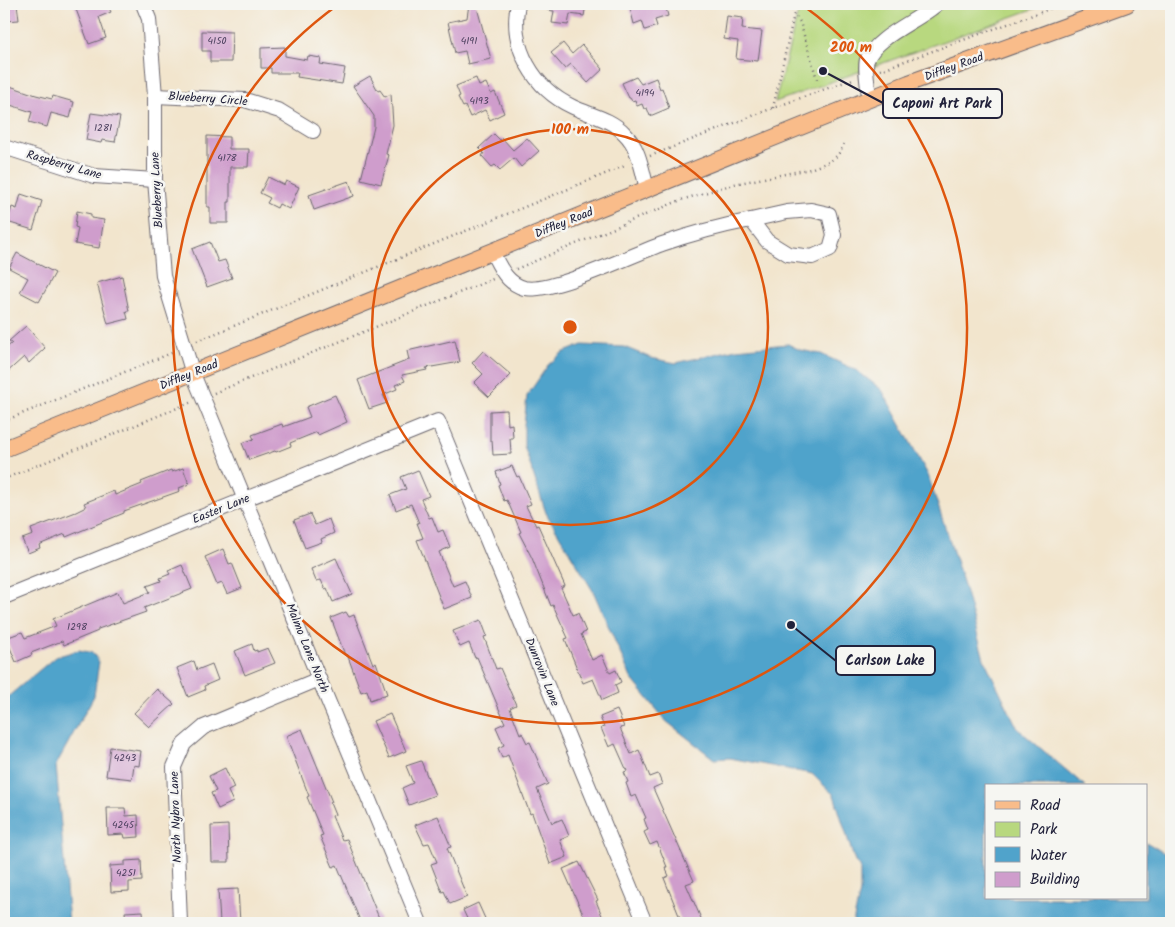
<svg xmlns="http://www.w3.org/2000/svg" width="1175" height="927" font-family="Kalam,sans-serif">
<rect width="100%" height="100%" fill="#f6f6f2"/>
<filter id="ink" filterUnits="userSpaceOnUse"><feTurbulence type="fractalNoise" baseFrequency=".02" numOctaves="2"/><feDisplacementMap in="SourceGraphic" scale="10" xChannelSelector="R" yChannelSelector="G"/><feConvolveMatrix kernelMatrix="1 2 1 2 8 2 1 2 1" color-interpolation-filters="sRGB"/></filter>
<filter id="wash" filterUnits="userSpaceOnUse"><feTurbulence type="fractalNoise" baseFrequency=".0096" numOctaves="4" result="noise"/><feDisplacementMap in="SourceGraphic" scale="20" xChannelSelector="R" yChannelSelector="G"/><feGaussianBlur stdDeviation="1.12" result="paint"/><feColorMatrix in="noise" values="0 0 0 0 0 0 0 0 0 0 0 0 0 0 0 0 0 1.4 0 .05"/><feComposite in="paint" operator="in"/></filter>
<g filter="url(#wash)">
<rect width="100%" height="100%" fill="#f2e5cd"/>
<polygon fill="#b8d87f" stroke="#6d7d5d" points="798,4 1047,4 775,102 799,9"/>
<g fill="#50a3cb" stroke="#396283">
<polygon points="788,344 800,350 821,354 856,370 882,390 928,475 964,585 984,659 1018,729 1085,786 986,786 986,898 1146,898 1146,842 1171,857 1171,923 853,923 860,892 860,866 855,862 834,795 812,774 730,758 714,759 666,721 631,678 593,591 546,513 524,446 524,425 527,396 548,365 562,353 582,345 624,347 651,358 676,363 736,349"/>
<polygon points="79,650 93,653 99,662 94,696 56,765 69,923 4,923 4,700 55,657"/>
</g>
<g id="blocks">
<g fill="#cf9dcc">
<polygon points="4,4 17,4 19,20 4,21"/>
<polygon points="74,4 107,4 111,12 99,17 106,38 89,44"/>
<polygon points="469,4 476,4 491,59 468,64 465,51 455,53 448,22 467,18"/>
<polygon points="547,4 586,4 584,16 570,14 568,25 552,23 554,11 547,10"/>
<polygon points="629,4 665,4 668,16 655,20 657,26 645,30 642,21 634,24"/>
<polygon points="727,16 743,18 742,29 762,31 758,61 736,59 738,41 724,39"/>
<polygon points="202,31 232,32 231,62 210,62 210,51 202,51"/>
<polygon points="563,43 572,54 582,45 603,69 588,83 571,64 565,69 551,53"/>
<polygon points="285,47 285,56 307,60 308,56 321,58 320,64 345,68 342,84 297,77 298,73 271,73 271,68 261,68 261,48"/>
<polygon points="370,76 378,91 380,90 385,97 391,94 393,125 386,154 389,155 381,184 361,179 374,127 374,116 353,86"/>
<polygon points="636,77 641,84 656,78 660,89 662,88 669,108 650,116 647,108 644,109 642,104 637,106 635,100 632,101 630,98 629,98 622,83"/>
<polygon points="476,78 479,86 486,83 491,94 495,92 504,113 490,120 485,110 470,117 465,106 463,107 458,97 460,96 456,86"/>
<polygon points="4,84 36,95 52,99 53,96 74,102 70,118 51,113 47,127 29,122 32,112 4,103"/>
<polygon points="91,113 120,117 115,142 102,140 101,143 86,140"/>
<polygon points="494,134 500,140 502,138 513,150 527,138 539,151 521,167 514,158 500,170 495,165 492,167 482,156 484,153 479,148"/>
<polygon points="207,136 229,137 229,149 249,149 248,167 230,167 230,202 228,202 228,223 210,223 210,207 207,207"/>
<polygon points="268,177 284,185 286,181 299,187 289,209 279,204 277,208 267,203 270,198 260,193"/>
<polygon points="349,181 354,196 314,210 309,195"/>
<polygon points="21,194 42,201 33,230 7,222 12,207 17,209"/>
<polygon points="77,211 91,214 91,218 104,220 99,248 75,244 78,228 75,227"/>
<polygon points="210,242 218,262 225,260 232,278 207,287 192,249"/>
<polygon points="17,253 55,273 39,302 20,292 28,278 9,268"/>
<polygon points="122,276 129,311 126,311 128,319 108,324 97,283"/>
<polygon points="26,326 45,348 29,363 24,357 4,375 4,350 12,343 9,341"/>
<polygon points="455,340 460,362 426,368 427,370 402,375 405,381 395,385 397,389 383,395 387,403 369,409 358,380 409,360 407,351"/>
<polygon points="483,351 511,375 489,397 474,383 483,374 472,363"/>
<polygon points="335,395 347,422 318,435 317,432 290,443 291,446 276,452 275,451 249,460 242,443 254,439 252,435 282,424 283,427 310,417 306,407"/>
<polygon points="507,410 508,425 512,424 513,438 510,438 511,454 493,455 492,440 490,440 490,411"/>
<polygon points="512,466 517,477 519,476 531,504 526,506 536,526 538,525 565,586 561,588 573,615 578,613 586,632 581,634 592,660 602,655 610,673 616,670 621,682 615,685 618,693 602,700 593,679 583,683 565,639 568,638 553,605 551,606 532,558 519,533 521,532 507,500 504,501 498,485 500,484 496,472"/>
<polygon points="183,468 189,484 179,488 180,491 124,511 124,513 66,537 65,534 39,545 40,548 28,553 22,539 33,535 31,529 76,512 86,507 84,503 114,491 115,495 142,484 141,482 171,470 172,472"/>
<polygon points="418,470 429,496 421,499 429,518 432,517 438,532 443,530 450,547 439,552 453,586 465,581 472,598 444,609 417,540 423,538 417,523 419,523 411,504 396,510 390,495 406,489 401,477"/>
<polygon points="310,514 315,525 329,519 334,533 321,539 322,542 305,548 294,520"/>
<polygon points="223,549 229,564 232,563 242,588 227,594 222,583 217,585 205,557"/>
<polygon points="336,558 352,594 333,602 327,588 325,589 321,580 316,581 311,569"/>
<polygon points="182,565 192,589 144,608 146,612 98,629 98,631 64,645 62,641 31,653 32,655 16,662 6,638 22,632 25,638 56,626 53,619 118,592 123,603 150,592 147,586 161,581 160,578 170,574 168,571"/>
<polygon points="346,612 349,617 354,615 373,664 376,662 387,694 370,700 367,690 361,692 347,654 345,655 331,618"/>
<polygon points="481,620 487,636 484,637 496,669 500,668 516,705 510,708 520,734 522,733 527,743 530,742 548,784 537,789 552,823 562,819 569,836 560,840 567,857 550,864 532,813 530,814 508,755 502,758 498,748 504,745 496,727 505,723 477,657 475,658 469,643 460,647 453,631"/>
<polygon points="252,644 254,651 257,650 257,652 268,648 275,663 245,675 235,651"/>
<polygon points="194,661 197,670 212,664 218,680 204,686 205,690 188,697 177,668"/>
<polygon points="157,689 174,704 149,727 134,713"/>
<polygon points="617,710 624,727 620,728 631,754 639,750 650,777 658,774 662,784 653,788 694,881 686,884 703,923 682,923 664,878 669,876 665,867 667,867 657,842 650,845 644,832 648,830 644,819 646,818 636,795 631,797 626,783 628,782 624,772 627,771 615,744 609,747 601,728 604,727 600,717"/>
<polygon points="390,714 406,751 389,758 373,721"/>
<polygon points="302,729 332,802 330,803 335,815 332,816 342,840 347,839 381,923 361,923 337,865 333,867 320,836 323,835 307,797 309,796 286,736"/>
<polygon points="110,747 141,751 139,766 134,765 132,779 106,776"/>
<polygon points="421,761 435,795 409,805 402,788 413,783 406,766"/>
<polygon points="225,768 234,788 228,791 233,802 218,809 211,793 216,791 209,776"/>
<polygon points="107,808 125,808 126,816 138,815 139,837 125,838 124,834 108,835"/>
<polygon points="438,816 451,847 447,848 467,897 450,904 444,891 442,892 431,864 437,862 429,843 424,844 415,825"/>
<polygon points="228,825 229,862 212,862 211,826"/>
<polygon points="141,860 142,881 129,882 129,891 111,892 110,866 125,865 125,861"/>
<polygon points="579,862 598,900 596,901 605,923 587,923 563,869"/>
<polygon points="238,889 240,923 220,923 218,890"/>
<polygon points="478,903 487,923 469,923 463,910"/>
<polygon points="143,911 144,923 126,923 125,912"/>
</g>
</g>
</g>
<g filter="url(#ink)">
<use href="#blocks" fill-opacity="0" stroke="#6b666e" stroke-width="1"/>
<g fill="none" stroke-linecap="round" stroke-linejoin="round">
<g stroke="#6b666e" stroke-width="16">
<g id="minor">
<polyline points="143,4 149,19 155,96 155,180 163,276 193,374 420,923"/>
<path d="M518,4C509,47 534,89 573,107C590,115 611,119 624,133C639,147 642,170 647,189"/>
<polyline points="155,96 245,100 280,111 313,131"/>
<path d="M869,99C869,90 864,67 867,60C875,37 918,21 937,4"/>
<polyline points="4,147 94,176 155,180"/>
<polygon points="811,210 829,214 834,235 830,249 812,257 788,254 767,241 751,220 787,212"/>
<path d="M492,252C500,267 506,283 524,288C551,294 632,255 662,244C691,234 721,226 751,220"/>
<polyline points="4,597 438,421 645,923"/>
<polyline points="180,923 174,767 184,744 204,727 319,679"/>
</g>
</g>
<g stroke="#6b666e" stroke-width="18">
<polyline id="major" points="4,449 909,83 1127,4"/>
</g>
<g stroke="#6b666e" stroke-width="2.5" stroke-dasharray="1 4" stroke-linecap="butt">
<polyline points="792,4 794,14"/>
<polyline points="880,70 1063,4"/>
<polyline points="773,108 794,14 800,22 817,79"/>
<polyline points="650,156 773,108 853,79"/>
<polyline points="516,269 681,200 734,184 810,169 829,162 838,155 844,144"/>
<polyline points="197,341 627,165"/>
<polyline points="214,393 493,279"/>
<polyline points="4,421 174,352"/>
<polyline points="4,479 192,402"/>
</g>
<use href="#minor" stroke="#fff" stroke-width="14"/>
<use href="#major" stroke="#f9bc8a" stroke-width="16"/>
</g>
</g>
<g fill="none" stroke="#de560e" stroke-width="2.5">
<circle cx="570" cy="327" r="198"/>
<path d="M801 4A397 397 0 1 1 339 4"/>
</g>
<g text-anchor="middle" dominant-baseline="central" stroke-width="5" stroke-linejoin="round" paint-order="stroke">
<g font-size="10" fill="#4d415f">
<text x="217" y="41">4150</text>
<text x="469" y="41">4191</text>
<text x="645" y="93">4194</text>
<text x="479" y="101">4193</text>
<text x="103" y="128">1281</text>
<text x="227" y="158">4178</text>
<text x="77" y="627">1298</text>
<text x="125" y="758">4243</text>
<text x="123" y="825">4245</text>
<text x="126" y="873">4251</text>
</g>
<g font-size="12" fill="#22223b" stroke="#f6f6f2">
<text transform="translate(954 67) rotate(-20)">Diffley Road</text>
<text transform="translate(208 99) rotate(4)">Blueberry Circle</text>
<text transform="translate(64 165) rotate(16)">Raspberry Lane</text>
<text transform="translate(157 190) rotate(-93)">Blueberry Lane</text>
<text transform="translate(564 223) rotate(-22)">Diffley Road</text>
<text transform="translate(189 375) rotate(-22)">Diffley Road</text>
<text transform="translate(221 509) rotate(-22)">Easter Lane</text>
<text transform="translate(307 648) rotate(68)">Malmo Lane North</text>
<text transform="translate(542 672) rotate(68)">Dunrovin Lane</text>
<text transform="translate(176 817) rotate(-92)">North Nybro Lane</text>
</g>
</g>
<circle cx="570" cy="327" r="8" fill="#de560e" stroke="#f6f6f2" stroke-width="2.5"/>
<g font-size="15" text-anchor="middle" font-weight="bold" fill="#de560e" stroke="#f6f6f2" stroke-width="5" stroke-linejoin="round" paint-order="stroke">
<text x="851" y="52">200 m</text>
<text x="570" y="134">100 m</text>
</g>
<path fill="none" stroke="#22223b" stroke-width="2" d="M823 71L883 103M791 625L836 661"/>
<g fill="#22223b" stroke="#f6f6f2" stroke-width="2">
<circle cx="823" cy="71" r="5"/>
<circle cx="791" cy="625" r="5"/>
</g>
<g fill="#f6f6f2" stroke="#22223b" stroke-width="2">
<rect x="883" y="89" width="119" height="29" rx="5"/>
<rect x="836" y="646" width="99" height="29" rx="5"/>
</g>
<g font-size="14" text-anchor="middle" font-weight="bold" fill="#22223b">
<text x="942" y="108">Caponi Art Park</text>
<text x="885" y="665">Carlson Lake</text>
</g>
<rect width="1175" height="927" fill="none" stroke="#f6f6f2" stroke-width="20"/>
<rect x="985" y="784" width="162" height="115" fill="#f6f6f2" stroke="#a1a1a9"/>
<rect x="995" y="801" width="25" height="8" fill="#f9bc8a" stroke="#a1a1a9"/>
<text x="1030" y="810" font-size="15" fill="#22223b">Road</text>
<rect x="995" y="822" width="25" height="15" fill="#b8d87f" stroke="#a1a1a9"/>
<text x="1030" y="834" font-size="15" fill="#22223b">Park</text>
<rect x="995" y="847" width="25" height="15" fill="#50a3cb" stroke="#a1a1a9"/>
<text x="1030" y="860" font-size="15" fill="#22223b">Water</text>
<rect x="995" y="872" width="25" height="15" fill="#cf9dcc" stroke="#a1a1a9"/>
<text x="1030" y="884" font-size="15" fill="#22223b">Building</text>
</svg>
